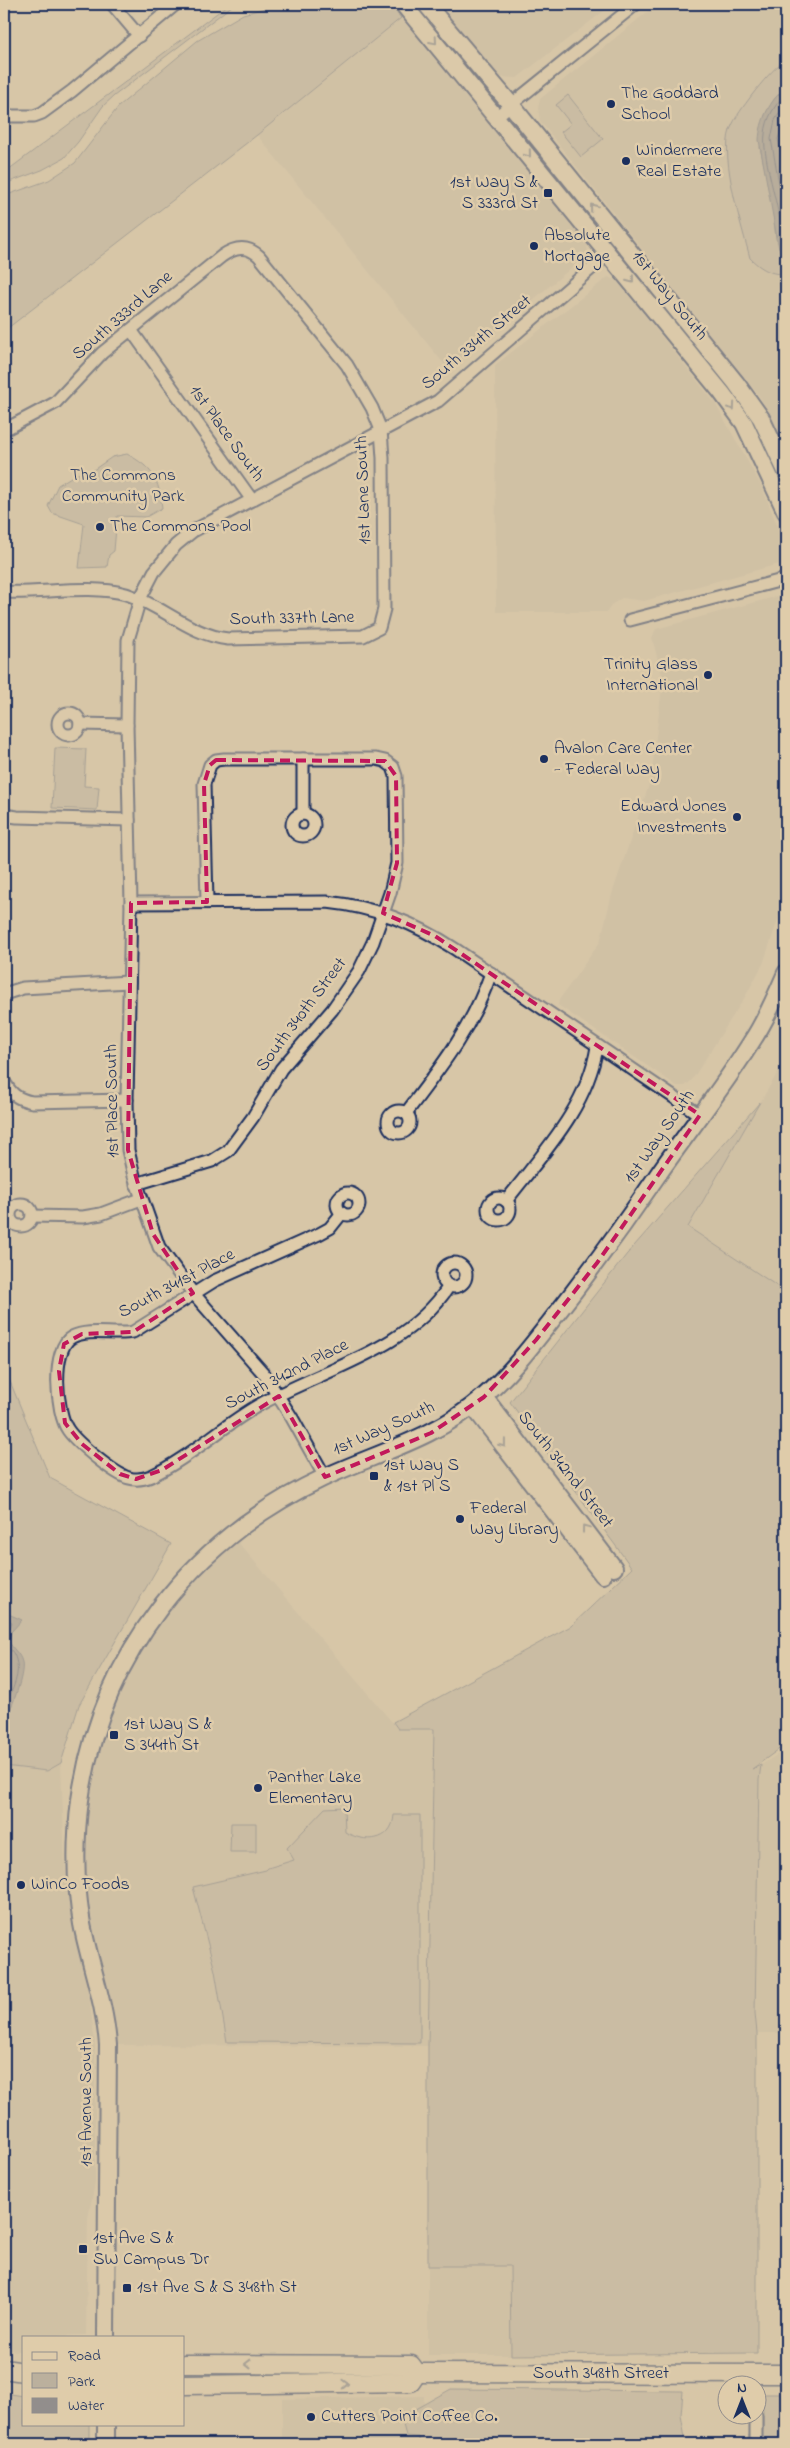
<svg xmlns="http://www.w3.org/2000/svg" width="790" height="2448" font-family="'Indie Flower',sans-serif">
<rect width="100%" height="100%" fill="#d7c6a7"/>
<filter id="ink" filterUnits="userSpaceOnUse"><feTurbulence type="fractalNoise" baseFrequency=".02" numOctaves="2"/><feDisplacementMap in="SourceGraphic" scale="10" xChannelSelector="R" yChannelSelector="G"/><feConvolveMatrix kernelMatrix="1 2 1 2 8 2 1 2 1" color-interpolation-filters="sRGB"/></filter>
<g filter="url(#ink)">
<g fill="#c8baa1">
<polygon points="437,4 613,4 517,78 498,77"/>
<polygon points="657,4 786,4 786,444 760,397 540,121 538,108 540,99"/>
<polygon points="401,18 587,245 588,254 449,370 257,135"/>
<polygon points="608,277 617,281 715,403 762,487 784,543 785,559 779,564 644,601 622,598 611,605 607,612 496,612 495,365"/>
<polygon points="786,594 786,896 763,964 745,997 692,1080 685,1086 677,1086 558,1005 559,1000 600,942 612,894 651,779 662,687 662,675 652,638 654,633 656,629"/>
<polygon points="786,1058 786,1292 688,1227"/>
<polygon points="231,1534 398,1729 434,1729 428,2046 108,2045 83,1927 80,1800 135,1643"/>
<polygon points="786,1749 786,2033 757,2033 755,2013 759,1780 761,1765"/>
<polygon points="61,1763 65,1866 71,1910 87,1978 95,2044 95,2183 88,2218 86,2335 24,2337 24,2352 4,2349 4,1766 47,1771"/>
<rect x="428" y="2266" width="83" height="89"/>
<polygon points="424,2396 423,2444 282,2444 282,2399"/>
</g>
<g fill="#bbb09d" stroke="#6b707e">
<polygon points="229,4 238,4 233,5 114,96 103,106 78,142 64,158 42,170 4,184 4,173"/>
<polygon points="280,4 389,4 401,18 257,135 4,331 4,196 49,180 75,163 119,106 197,41 243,14"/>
<path d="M786,59V88L775,98L765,115L760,148L771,195L776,239L786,256V273C772,276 760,268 750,258C742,227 720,159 730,130C735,117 744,106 752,95C762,82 773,69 786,59Z"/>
<polygon points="568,95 603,139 581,157 561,132 571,124 556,105"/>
<path d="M127,454C153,468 159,479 162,508L146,517L117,516L114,551L109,555L107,567L79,568L84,524L52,513L48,506L58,485L76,474L89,473L112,457Z"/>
<polygon points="55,748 86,749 84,786 99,787 97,810 52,808"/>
<polygon points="760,1102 688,1227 786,1292 786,1744 752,1769 761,1765 759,1780 755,2013 757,2033 757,2353 511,2355 510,2266 428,2266 428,2046 434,1729 398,1729 393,1722 571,1626 632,1568 510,1402 627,1254"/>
<polygon points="4,1367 50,1478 171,1544 79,1705 61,1763 47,1771 4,1766"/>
<path d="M344,1807L345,1832C364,1843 392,1843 394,1815H420V2043L227,2042L215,1971L193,1887L266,1870L268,1868L294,1860L287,1848L325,1808Z"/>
<polygon points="231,1823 256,1823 256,1852 230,1852"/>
<polygon points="451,2389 683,2391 681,2415 686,2444 419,2444 419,2437 406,2436 401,2417"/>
<polygon points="4,2393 24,2396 24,2424 89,2424 89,2444 4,2444"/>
<path d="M763,2394H786V2444H745C749,2433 751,2431 763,2430Z"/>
</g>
<g fill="#928e8c" stroke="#62687a">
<path d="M786,88V256L779,249L759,140C760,121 770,99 786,88Z"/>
<path d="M4,1612L22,1620L11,1632L9,1641C12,1649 20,1653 22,1662C25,1676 10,1711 4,1724Z"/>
</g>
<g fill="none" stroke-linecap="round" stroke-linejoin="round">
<g stroke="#4b5570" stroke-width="1">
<path d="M786,94C775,104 766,119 765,134C762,154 776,198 780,221C781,230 780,242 786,250"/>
<polyline points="786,103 775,120 771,139 786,222"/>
<polyline points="786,115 778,139 786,179"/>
<path d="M4,1617L12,1622C0,1656 13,1641 17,1664C20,1679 8,1697 4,1710"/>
</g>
<g stroke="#1b2f5e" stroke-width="15">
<g id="street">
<polyline points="112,4 139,36"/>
<polyline points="4,116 34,116 42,113 72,91 176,4"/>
<polyline points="497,116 636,4"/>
<polyline points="131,330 252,500"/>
<path d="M4,430L55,403L102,353L222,256C235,247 247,245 259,256L347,365L372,408L381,430L383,458L384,609L379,628L363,636L228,639C190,635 162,605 126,594C90,584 42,594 4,592"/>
<polyline points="630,620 786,579"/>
<circle cx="69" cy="724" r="11"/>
<polyline points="80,724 127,725"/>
<polyline points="303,759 303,814"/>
<circle cx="303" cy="825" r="11"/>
<polyline points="4,815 17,817 129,820"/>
<path d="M131,903L327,902C375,907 415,923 455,949L700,1115"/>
<polyline points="4,994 23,988 129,982"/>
<path d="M4,1081C11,1094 17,1099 32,1102L127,1100"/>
<circle cx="399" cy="1122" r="11"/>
<path d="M406,1113C441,1067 472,1028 491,973"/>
<polyline points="136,1184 212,1161 228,1151 253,1117 281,1069 332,1010 359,971 373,942 390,893 397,863 396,776 393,767 385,761 376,759 224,759 216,760 210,765 204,784 207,902"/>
<circle cx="348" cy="1204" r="11"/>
<circle cx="499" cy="1209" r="11"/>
<path d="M506,1201C543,1153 587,1108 597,1047"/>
<circle cx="21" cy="1215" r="11"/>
<path d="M342,1213L330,1228L319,1234L214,1281L133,1332C115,1336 90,1328 72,1337C51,1348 56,1413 68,1430C77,1443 114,1474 129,1478C136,1480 144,1479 151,1476C188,1459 222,1426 259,1405C323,1369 407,1351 449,1286"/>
<polyline points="32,1216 83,1217 101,1214 141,1199"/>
<circle cx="454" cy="1275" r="12"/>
<polyline points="325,1477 292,1418 264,1374 193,1293 159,1247 134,1176 128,1150 127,1100 131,903 127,725 128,640 140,599 154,572 176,545 193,531 438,401 608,254"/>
<polyline points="756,2444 756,2416"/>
</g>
</g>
<g stroke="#1b2f5e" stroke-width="20">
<g id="secondary">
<polyline points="403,4 722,393 744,423 786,512"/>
<polyline points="426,4 512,106 736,383 761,418 786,471"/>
<polyline points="484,1397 614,1568"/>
<polyline points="473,1406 603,1575"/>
<path d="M106,2337L108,2045C105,2003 90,1965 82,1924C75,1884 75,1840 80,1800C101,1655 191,1540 323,1478C377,1453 436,1438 482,1398C508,1376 530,1348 551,1321C588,1274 623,1226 657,1176C688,1131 723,1088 752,1041C766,1020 776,996 786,973"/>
<polyline points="106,2424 106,2444"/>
</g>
</g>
<g stroke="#1b2f5e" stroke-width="21">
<g id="primary">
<polyline points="184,2364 411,2365 417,2373"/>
<polyline points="4,2369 24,2372"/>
<polyline points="417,2373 786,2374"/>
<polyline points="184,2385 411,2382 417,2373"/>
</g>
</g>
<use href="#street" stroke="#dfccaa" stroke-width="11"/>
<use href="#secondary" stroke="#dfccaa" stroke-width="16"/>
<use href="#primary" stroke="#dfccaa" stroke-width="18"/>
</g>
<defs><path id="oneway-chevron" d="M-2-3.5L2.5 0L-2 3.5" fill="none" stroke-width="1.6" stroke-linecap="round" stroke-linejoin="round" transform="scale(1.25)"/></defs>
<g stroke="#737680">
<use href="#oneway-chevron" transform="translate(434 41) rotate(49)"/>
<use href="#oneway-chevron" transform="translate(528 154) rotate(51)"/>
<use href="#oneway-chevron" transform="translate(593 207) rotate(-129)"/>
<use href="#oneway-chevron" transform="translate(631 280) rotate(52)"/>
<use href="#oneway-chevron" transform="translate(732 407) rotate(55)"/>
<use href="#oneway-chevron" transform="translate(503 1444) rotate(52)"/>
<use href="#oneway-chevron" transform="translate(585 1528) rotate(-127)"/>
<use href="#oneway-chevron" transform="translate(248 2364) rotate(-180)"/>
<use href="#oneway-chevron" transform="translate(345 2384) rotate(-2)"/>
</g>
</g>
<path d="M0 0H790V2448H0ZM216,760L385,761L396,776L397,863L383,913L435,936L700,1115L597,1263L536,1340L484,1397L431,1433L325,1477L279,1396L162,1470L136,1479L120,1474L82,1444L65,1423L59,1371L64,1344L82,1334L133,1332L193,1293L153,1234L128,1150L131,903L207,902L204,784L210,765Z" fill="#d7c6a7" fill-opacity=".55" fill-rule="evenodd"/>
<path fill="none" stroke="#c2185b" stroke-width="4" stroke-dasharray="10 6" stroke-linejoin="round" d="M216,760L385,761L396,776L397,863L383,913L435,936L700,1115L597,1263L536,1340L484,1397L431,1433L325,1477L279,1396L162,1470L136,1479L120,1474L82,1444L65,1423L59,1371L64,1344L82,1334L133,1332L193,1293L153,1234L128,1150L131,903L207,902L204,784L210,765Z"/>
<g fill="#1b2f5e" stroke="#dfccaa" stroke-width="2">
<circle cx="611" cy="104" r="5"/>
<circle cx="626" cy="161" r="5"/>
<rect x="543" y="188" width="10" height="10" rx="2.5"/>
<circle cx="534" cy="246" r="5"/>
<circle cx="100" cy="527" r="5"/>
<circle cx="708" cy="675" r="5"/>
<circle cx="544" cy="759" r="5"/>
<circle cx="737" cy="817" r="5"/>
<rect x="369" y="1471" width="10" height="10" rx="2.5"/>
<circle cx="460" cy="1519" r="5"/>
<rect x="109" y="1730" width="10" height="10" rx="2.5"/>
<circle cx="258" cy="1788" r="5"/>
<circle cx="21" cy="1885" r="5"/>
<rect x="78" y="2244" width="10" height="10" rx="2.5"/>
<rect x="122" y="2283" width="10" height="10" rx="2.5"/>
<circle cx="311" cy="2417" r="5"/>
</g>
<g text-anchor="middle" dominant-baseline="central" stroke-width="5" stroke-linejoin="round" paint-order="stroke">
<g font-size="18" fill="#1b2f5e" stroke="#dfccaa" text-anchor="start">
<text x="621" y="94">The Goddard<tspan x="621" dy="21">School</tspan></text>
<text x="636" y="151">Windermere<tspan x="636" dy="21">Real Estate</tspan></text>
<text x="538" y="183" text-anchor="end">1st Way S &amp;<tspan x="538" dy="21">S 333rd St</tspan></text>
<text x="544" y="236">Absolute<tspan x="544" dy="21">Mortgage</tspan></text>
<text x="110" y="527">The Commons Pool</text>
<text x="698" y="665" text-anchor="end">Trinity Glass<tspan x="698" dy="21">International</tspan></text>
<text x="554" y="749">Avalon Care Center<tspan x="554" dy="21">- Federal Way</tspan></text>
<text x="727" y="807" text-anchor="end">Edward Jones<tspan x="727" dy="21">Investments</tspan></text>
<text x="384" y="1466">1st Way S<tspan x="384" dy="21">&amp; 1st Pl S</tspan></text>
<text x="470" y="1509">Federal<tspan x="470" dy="21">Way Library</tspan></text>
<text x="124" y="1725">1st Way S &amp;<tspan x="124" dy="21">S 344th St</tspan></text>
<text x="268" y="1778">Panther Lake<tspan x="268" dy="21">Elementary</tspan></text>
<text x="31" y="1885">WinCo Foods</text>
<text x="93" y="2239">1st Ave S &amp;<tspan x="93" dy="21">SW Campus Dr</tspan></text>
<text x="137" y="2288">1st Ave S &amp; S 348th St</text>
<text x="321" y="2417">Cutters Point Coffee Co.</text>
</g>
<g font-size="18" fill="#1b2f5e" stroke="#dfccaa">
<text transform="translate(669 296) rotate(51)">1st Way South</text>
<text transform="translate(123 316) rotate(-41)">South 333rd Lane</text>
<text transform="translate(477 343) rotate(-40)">South 334th Street</text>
<text transform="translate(226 434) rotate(54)">1st Place South</text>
<text transform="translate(364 490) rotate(-92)">1st Lane South</text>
<text transform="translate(292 619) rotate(-1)">South 337th Lane</text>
<text transform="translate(302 1015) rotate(-53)">South 340th Street</text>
<text transform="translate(113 1101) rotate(-91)">1st Place South</text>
<text transform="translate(660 1137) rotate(-55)">1st Way South</text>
<text transform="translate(177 1284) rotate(-28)">South 341st Place</text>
<text transform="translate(287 1375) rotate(-27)">South 342nd Place</text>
<text transform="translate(384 1429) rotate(-24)">1st Way South</text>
<text transform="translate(565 1470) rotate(52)">South 342nd Street</text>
<text transform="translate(87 2102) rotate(-90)">1st Avenue South</text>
<text x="601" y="2374">South 348th Street</text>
</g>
<g font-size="18" fill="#2b3c64" stroke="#dfccaa">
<text x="123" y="476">The Commons<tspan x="123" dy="21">Community Park</tspan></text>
</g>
</g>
<rect width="790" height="2448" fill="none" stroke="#dfccaa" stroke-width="20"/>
<rect x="10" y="10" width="770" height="2428" fill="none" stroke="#1b2f5e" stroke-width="2" filter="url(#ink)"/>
<rect x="22" y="2336" width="162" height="90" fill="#dfccaa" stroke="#918d8c"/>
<rect x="32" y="2352" width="25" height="8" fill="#dfccaa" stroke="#918d8c"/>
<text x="68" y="2360" font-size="15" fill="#1b2f5e">Road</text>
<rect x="32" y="2373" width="25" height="15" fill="#bbb09d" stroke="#918d8c"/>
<text x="68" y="2386" font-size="15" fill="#1b2f5e">Park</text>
<rect x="32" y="2398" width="25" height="15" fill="#928e8c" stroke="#918d8c"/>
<text x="68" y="2410" font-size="15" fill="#1b2f5e">Water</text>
<g transform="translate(742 2400)"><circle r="24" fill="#dfccaa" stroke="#918d8c"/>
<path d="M0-4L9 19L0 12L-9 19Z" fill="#1b2f5e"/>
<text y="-8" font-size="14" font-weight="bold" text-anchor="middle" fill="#1b2f5e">N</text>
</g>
</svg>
